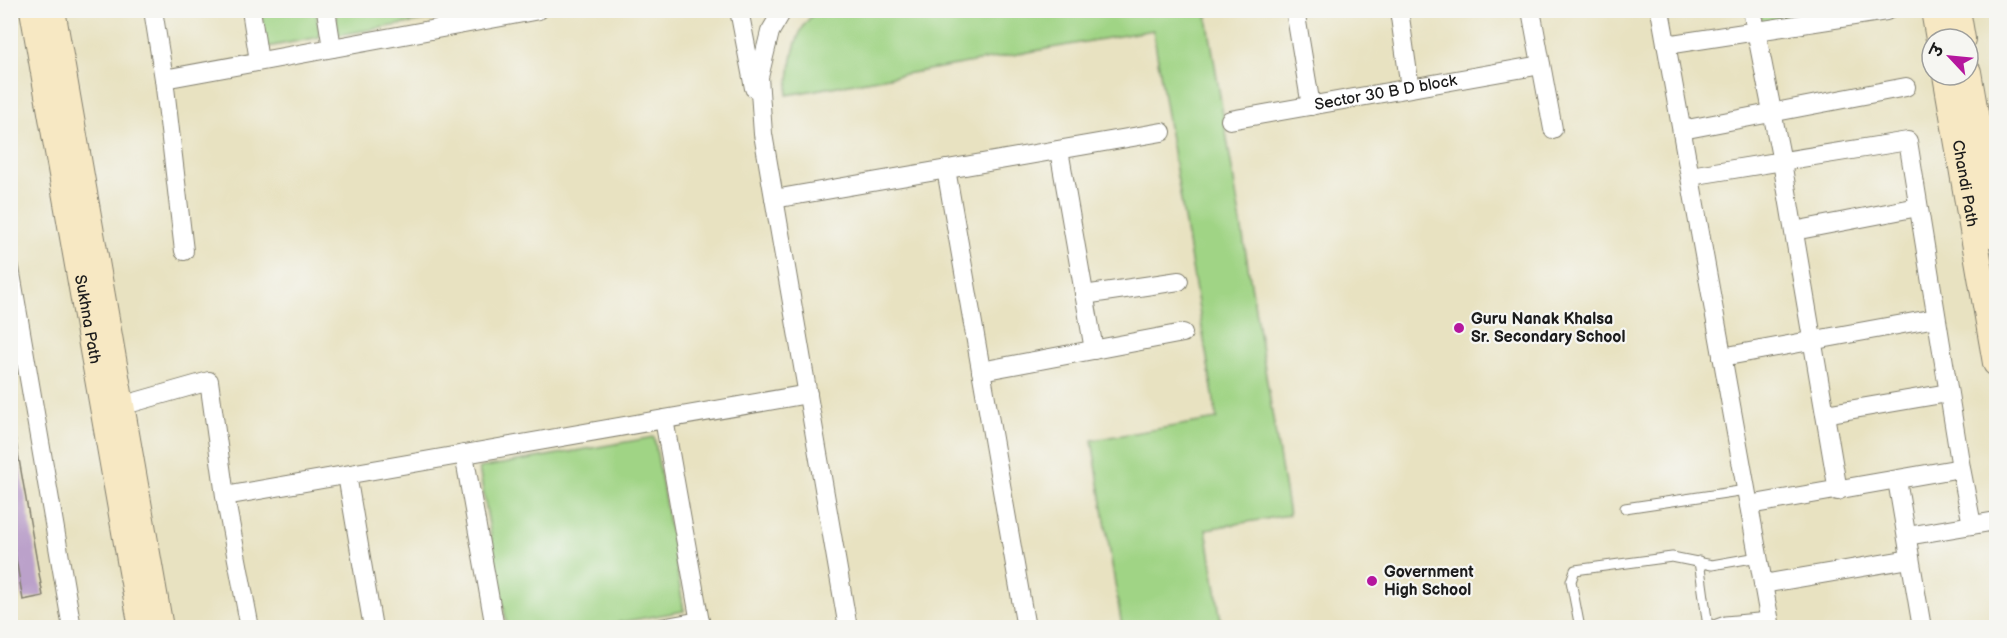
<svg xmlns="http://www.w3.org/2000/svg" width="2007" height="638" font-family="'Balsamiq Sans','Playpen Sans Deva',sans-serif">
<rect width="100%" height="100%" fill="#f6f6f2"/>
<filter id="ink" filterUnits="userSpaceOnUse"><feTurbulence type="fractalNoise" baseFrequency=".0167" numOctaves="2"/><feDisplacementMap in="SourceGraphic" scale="12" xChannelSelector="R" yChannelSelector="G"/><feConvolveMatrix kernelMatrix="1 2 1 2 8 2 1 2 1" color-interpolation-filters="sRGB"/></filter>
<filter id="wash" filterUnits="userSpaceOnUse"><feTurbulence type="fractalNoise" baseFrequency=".008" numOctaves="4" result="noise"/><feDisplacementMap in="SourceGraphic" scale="24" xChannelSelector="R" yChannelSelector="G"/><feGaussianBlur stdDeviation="1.35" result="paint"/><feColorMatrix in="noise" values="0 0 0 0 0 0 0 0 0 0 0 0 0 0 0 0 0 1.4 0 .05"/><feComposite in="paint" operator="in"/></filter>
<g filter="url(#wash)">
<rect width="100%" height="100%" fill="#e8e2c1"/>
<g fill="#a0d485" stroke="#5e7850" stroke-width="1.5">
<polygon points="464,10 464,14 339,35 335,11"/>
<polygon points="261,11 316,11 320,37 267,47"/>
<path d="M817,11H1206L1289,515L1206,529L1222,627H1122L1092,440L1217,419L1153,30L787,95C791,66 792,30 817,11Z"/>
<polygon points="1760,11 1809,11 1809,15 1762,24"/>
<polygon points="654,437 684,611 593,627 507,627 479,468"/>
</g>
<g id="blocks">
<polygon fill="#bba1ca" points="10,408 43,596 23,600 10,523"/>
</g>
</g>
<g filter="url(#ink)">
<use href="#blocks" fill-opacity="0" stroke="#827f6e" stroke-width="1.5"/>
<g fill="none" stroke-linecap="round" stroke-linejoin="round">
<g stroke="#827f6e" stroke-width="11">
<g id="service">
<polyline points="1625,508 1746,490"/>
<polyline points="1699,561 1708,627"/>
<polyline points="1580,628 1571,581 1575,570 1672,557 1712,565 1758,557"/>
<polyline points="1706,628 1725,621 1769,617"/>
</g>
</g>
<g stroke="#827f6e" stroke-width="20">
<g id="minor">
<polyline points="153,10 164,79 184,251"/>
<polyline points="251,10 259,61"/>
<polyline points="326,10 332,48"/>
<polyline points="739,10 754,88"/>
<polyline points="783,10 770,32 759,77 763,134 848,628"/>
<polyline points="1295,10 1311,106"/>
<polyline points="1399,10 1410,88"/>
<polyline points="1531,10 1553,129"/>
<polyline points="1660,10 1771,628"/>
<polyline points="1752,10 1782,162 1838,491"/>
<polyline points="1666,45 1886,11"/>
<polyline points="164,79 539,10"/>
<path id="s1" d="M1230,120L1541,65"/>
<polyline points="1682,130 1906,87"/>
<polyline points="1059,150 1094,350"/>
<polyline points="946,169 1026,628"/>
<polyline points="1690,176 1908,141 1961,468 1972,525"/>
<polyline points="774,199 1162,132"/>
<polyline points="1794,231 1918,207"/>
<polyline points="10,268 72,628"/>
<polyline points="1084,295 1179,281"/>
<polyline points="1722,357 1936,318"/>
<polyline points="981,371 1183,333"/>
<polyline points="121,406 209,381 225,496 250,628"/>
<polyline points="1825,414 1948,393"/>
<polyline points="664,419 701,628"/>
<polyline points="464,454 495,628"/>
<polyline points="347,475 373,628"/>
<polyline points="1897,480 1922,628"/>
<polyline points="225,496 808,394"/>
<polyline points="1749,505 1961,468"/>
<polyline points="1907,536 1996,521"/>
<polyline points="1763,584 1910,559"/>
<polyline points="661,628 700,621"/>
</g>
</g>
<g stroke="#827f6e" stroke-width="28">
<g id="secondary">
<path id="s2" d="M33,10L142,628"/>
<polyline points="52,10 160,628"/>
<polyline points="1934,10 1939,39"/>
<polyline points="1957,10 1962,39"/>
<polyline points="1968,72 1996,236"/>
<path id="s3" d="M1946,75L1996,363"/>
</g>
</g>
<use href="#service" stroke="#fff" stroke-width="9"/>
<use href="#minor" stroke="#fff" stroke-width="18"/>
<use href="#secondary" stroke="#f7e8c3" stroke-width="26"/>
</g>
</g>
<g fill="#b5179e" stroke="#f6f6f2" stroke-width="2">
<circle cx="1459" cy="328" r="6"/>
<circle cx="1372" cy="581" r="6"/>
</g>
<g text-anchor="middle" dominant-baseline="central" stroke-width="4.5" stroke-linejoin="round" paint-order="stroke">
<g font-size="16" fill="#1c1c1c" stroke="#f6f6f2">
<text stroke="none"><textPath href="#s1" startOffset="158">Sector 30 B D block</textPath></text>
<text stroke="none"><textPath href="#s3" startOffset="110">Chandi Path</textPath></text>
<text stroke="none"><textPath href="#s2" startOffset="314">Sukhna Path</textPath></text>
</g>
<g font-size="16" font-weight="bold" fill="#1c1c1c" stroke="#f6f6f2" text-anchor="start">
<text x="1471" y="319">Guru Nanak Khalsa<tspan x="1471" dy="18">Sr. Secondary School</tspan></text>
<text x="1384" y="572">Government<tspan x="1384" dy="18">High School</tspan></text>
</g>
</g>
<rect width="2007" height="638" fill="none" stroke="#f6f6f2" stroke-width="36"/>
<g transform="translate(1950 57) rotate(296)"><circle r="28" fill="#f6f6f2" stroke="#9f9f9c" stroke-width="1.5"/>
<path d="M0-4.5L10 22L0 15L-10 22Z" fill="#b5179e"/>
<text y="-9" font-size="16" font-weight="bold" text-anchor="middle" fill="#1c1c1c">उ</text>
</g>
</svg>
